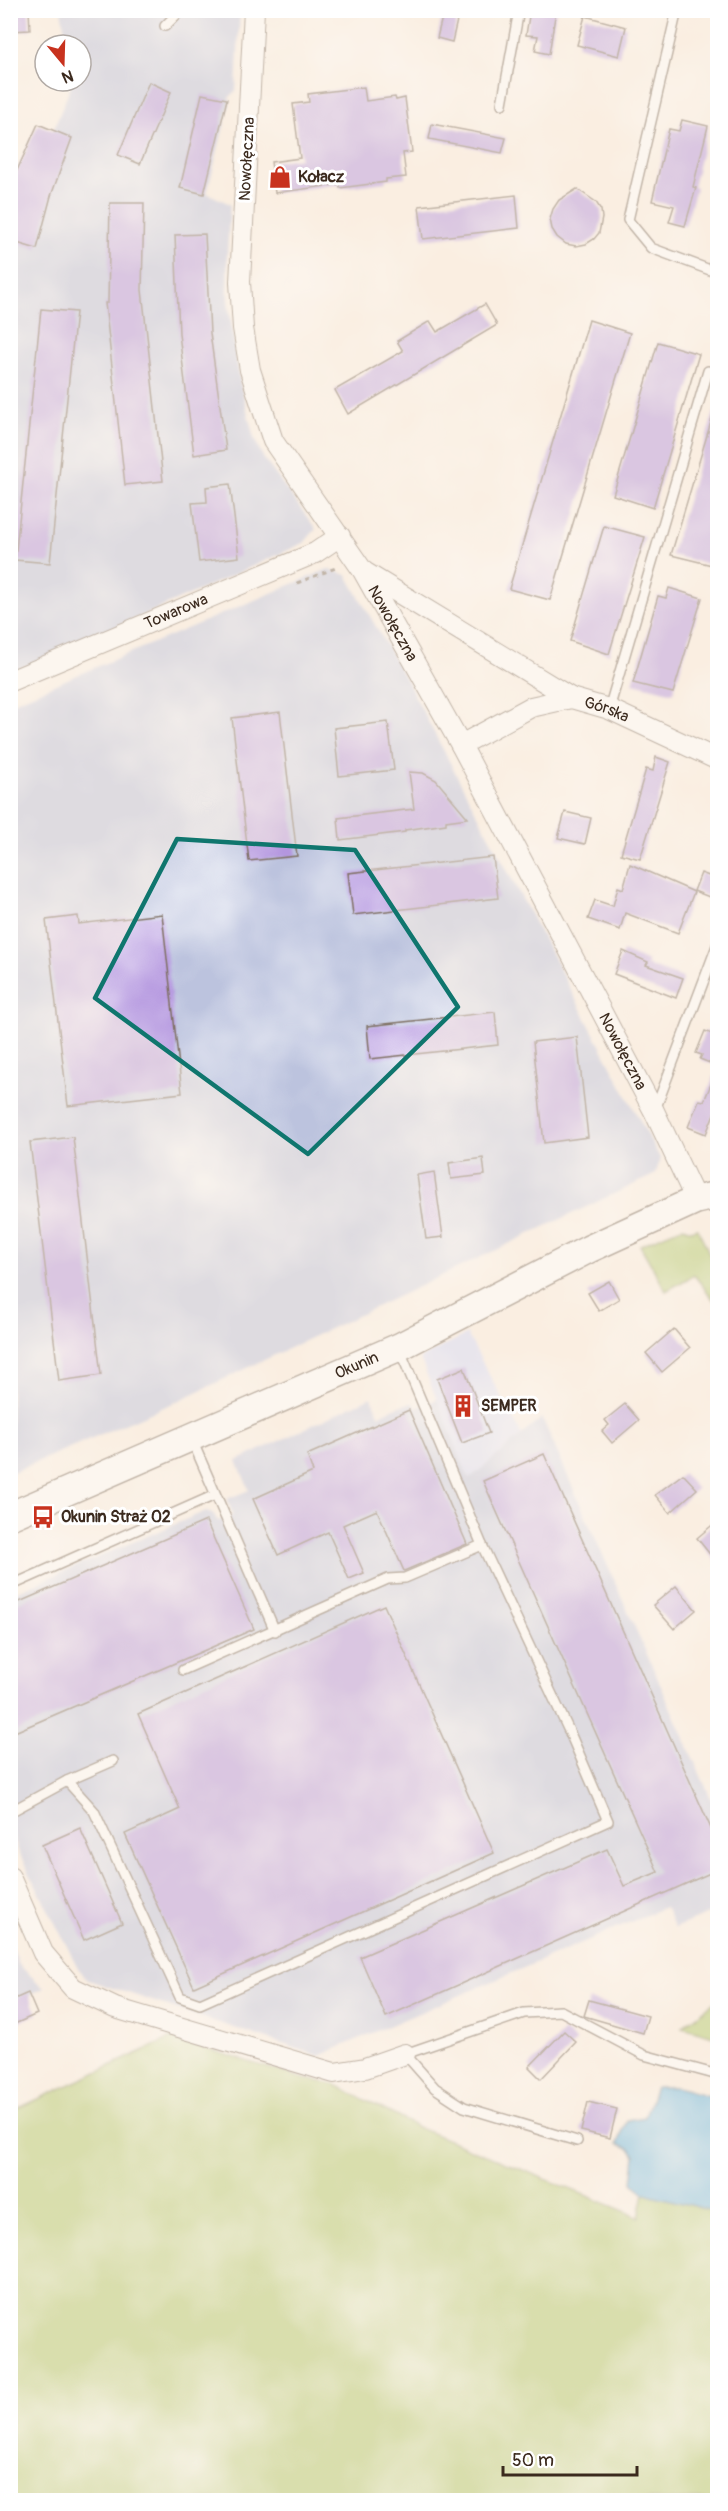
<svg xmlns="http://www.w3.org/2000/svg" width="728" height="2511" font-family="Pangolin,sans-serif">
<rect width="100%" height="100%" fill="#fff"/>
<filter id="ink" filterUnits="userSpaceOnUse"><feTurbulence type="fractalNoise" baseFrequency=".0167" numOctaves="2"/><feDisplacementMap in="SourceGraphic" scale="12" xChannelSelector="R" yChannelSelector="G"/><feConvolveMatrix kernelMatrix="1 2 1 2 8 2 1 2 1" color-interpolation-filters="sRGB"/></filter>
<filter id="wash" filterUnits="userSpaceOnUse"><feTurbulence type="fractalNoise" baseFrequency=".008" numOctaves="4" result="noise"/><feDisplacementMap in="SourceGraphic" scale="24" xChannelSelector="R" yChannelSelector="G"/><feGaussianBlur stdDeviation="1.35" result="paint"/><feColorMatrix in="noise" values="0 0 0 0 0 0 0 0 0 0 0 0 0 0 0 0 0 1.4 0 .05"/><feComposite in="paint" operator="in"/></filter>
<g filter="url(#wash)">
<rect width="100%" height="100%" fill="#faeee1"/>
<polygon fill="#d3d9f9" points="467,1334 522,1435 469,1479 420,1358"/>
<g fill="#bcc3de">
<polygon points="61,11 240,11 236,91 228,99 231,99 207,193 230,204 227,255 228,301 240,382 254,438 264,459 316,529 304,543 40,662 11,670 11,186 53,131 73,81 81,81 81,45 68,45"/>
<polygon points="328,569 347,575 411,689 660,1158 656,1174 178,1401 11,1473 11,703"/>
<polygon points="371,1397 379,1415 402,1405 413,1403 416,1408 437,1399 469,1479 542,1418 717,1812 717,1910 675,1928 665,1907 319,2056 88,1980 78,1968 19,1853 11,1830 11,1594 206,1511 214,1515 218,1521 233,1515 227,1499 249,1490 237,1461"/>
<polygon points="10,1939 19,1965 44,1988 11,2005"/>
</g>
<g fill="#b1c96d" stroke="#767a46" stroke-width="1.5">
<path d="M683,1227L691,1230L697,1228C712,1255 718,1274 717,1304L694,1275L666,1291L640,1245Z"/>
<polygon points="717,2000 717,2037 682,2027"/>
<polygon points="171,2038 305,2079 334,2084 419,2128 639,2217 644,2193 717,2212 717,2500 11,2500 10,2112"/>
</g>
<polygon fill="#66b6e1" stroke="#507080" stroke-width="1.5" points="656,2087 677,2087 717,2098 717,2212 644,2193 632,2183 635,2156 630,2148 618,2144 627,2120 645,2117"/>
<g id="blocks">
<g fill="#b496df">
<polygon points="10,10 29,10 30,30 10,31"/>
<polygon points="530,10 556,10 549,54 535,51 538,36 526,35"/>
<polygon points="443,13 458,16 452,42 437,38"/>
<polygon points="585,16 626,27 619,56 577,45"/>
<polygon points="149,82 171,92 140,164 118,155"/>
<polygon points="364,87 366,101 395,97 396,100 405,98 412,152 403,153 406,177 386,179 386,182 340,188 340,184 275,193 271,162 300,158 293,104 309,102 308,94"/>
<polygon points="202,94 227,99 204,194 180,188"/>
<polygon points="682,120 708,126 693,187 696,188 685,226 669,222 674,206 652,201 669,129 679,131"/>
<polygon points="38,124 72,138 51,196 37,249 10,241 10,186"/>
<polygon points="432,124 506,138 502,153 429,139"/>
<polygon points="577,189 596,202 601,210 602,218 599,233 594,239 586,244 576,246 566,244 557,237 552,229 550,219 553,209 559,200"/>
<polygon points="516,195 519,228 423,239 419,206"/>
<polygon points="110,203 144,203 142,290 163,481 125,485 105,303 108,303"/>
<polygon points="205,234 210,333 226,450 194,455 179,334 175,235"/>
<polygon points="485,304 497,325 348,414 335,390 403,351 397,341 430,321 437,332"/>
<polygon points="41,309 76,312 50,563 15,560"/>
<polygon points="589,320 630,333 550,600 509,589"/>
<polygon points="658,342 699,354 653,508 613,495"/>
<polygon points="714,412 717,412 717,546 712,565 671,555"/>
<polygon points="230,484 239,557 199,562 192,503 207,502 206,487"/>
<polygon points="604,526 645,537 609,654 570,641"/>
<polygon points="669,588 702,598 673,693 633,683 658,596 666,598"/>
<polygon points="280,712 297,856 249,861 232,718"/>
<polygon points="388,722 394,770 339,776 334,728"/>
<polygon points="656,757 670,762 640,859 621,854 646,769 653,771"/>
<polygon points="409,772 423,773 436,780 468,818 446,821 446,824 405,830 405,832 340,840 338,818 414,809"/>
<polygon points="565,812 591,818 585,844 558,838"/>
<polygon points="493,857 498,898 353,915 348,873"/>
<polygon points="630,864 694,892 678,933 625,913 620,930 588,919 595,900 613,906 618,887 623,889"/>
<polygon points="701,873 717,879 717,900 694,891"/>
<polygon points="162,914 182,1093 68,1106 46,920 78,916 79,924"/>
<polygon points="623,951 648,962 646,965 683,978 676,998 614,974"/>
<polygon points="495,1012 498,1045 370,1059 367,1026"/>
<polygon points="705,1031 717,1036 717,1066 700,1059 702,1055 696,1053"/>
<polygon points="577,1037 588,1137 544,1143 533,1042"/>
<polygon points="717,1070 717,1106 706,1134 688,1127 699,1100 704,1101"/>
<polygon points="73,1137 101,1375 59,1381 30,1142"/>
<polygon points="483,1158 485,1175 451,1179 449,1163"/>
<polygon points="434,1172 443,1237 426,1239 417,1175"/>
<polygon points="609,1281 619,1299 599,1311 588,1293"/>
<polygon points="674,1329 690,1348 662,1372 646,1353"/>
<polygon points="464,1368 489,1433 462,1443 437,1379"/>
<polygon points="625,1404 639,1420 612,1443 602,1431 609,1425 605,1420"/>
<polygon points="409,1410 467,1544 404,1571 377,1510 343,1525 364,1573 349,1579 328,1532 278,1555 253,1499 313,1472 307,1455"/>
<polygon points="544,1454 717,1842 717,1870 386,2017 360,1957 607,1849 624,1886 658,1872 483,1481"/>
<polygon points="683,1474 697,1489 670,1513 655,1495"/>
<polygon points="206,1521 254,1629 10,1734 10,1606"/>
<polygon points="717,1521 717,1563 697,1538"/>
<polygon points="676,1586 696,1610 674,1629 653,1605"/>
<polygon points="384,1605 494,1853 194,1987 125,1834 180,1809 138,1714"/>
<polygon points="80,1828 122,1923 84,1940 42,1845"/>
<polygon points="28,1993 37,2014 10,2026 10,2001"/>
<polygon points="589,2000 648,2016 643,2033 584,2016"/>
<polygon points="564,2031 576,2042 541,2079 529,2067"/>
<polygon points="588,2102 617,2109 610,2138 581,2131"/>
</g>
</g>
</g>
<g filter="url(#ink)">
<use href="#blocks" fill-opacity="0" stroke="#7e6f62" stroke-width="1.5"/>
<g fill="none" stroke-linecap="round" stroke-linejoin="round">
<g stroke="#7e6f62" stroke-width="12">
<g id="lane">
<polyline points="677,10 628,220 651,248 718,273"/>
<polyline points="165,26 181,10"/>
<polyline points="502,104 519,10"/>
<polyline points="609,709 708,371"/>
<polyline points="655,1110 718,943"/>
<polyline points="192,1440 275,1631"/>
<polyline points="10,1586 215,1495"/>
<polyline points="183,1670 388,1579 405,1578 482,1545"/>
<polyline points="67,1781 94,1811 180,1997 200,2004 608,1821 570,1733 482,1545 399,1348"/>
<polyline points="10,1812 67,1781 113,1761"/>
<polyline points="577,2141 464,2107 435,2088 405,2054 524,2013 561,2011 644,2055 718,2075"/>
</g>
</g>
<g stroke="#7e6f62" stroke-width="22">
<g id="street">
<path id="s1" d="M254,10L240,282L243,328L250,370L273,441L363,571L461,745L654,1111L696,1200"/>
<polyline points="366,573 571,698"/>
<path id="s2" d="M10,681L315,553L340,536"/>
<path id="s3" d="M461,745L531,707L571,698L609,709L718,760"/>
<polyline points="10,1877 43,1953 73,1988 115,2008 334,2073 365,2068 405,2054"/>
</g>
</g>
<g stroke="#7e6f62" stroke-width="30">
<g id="secondary">
<path id="s4" d="M10,1516L399,1347L589,1249L696,1200L718,1195"/>
</g>
</g>
<polyline stroke="#7e6f62" stroke-width="3" stroke-dasharray="4.5 4.5" stroke-linecap="butt" points="297,583 338,567"/>
<use href="#lane" stroke="#fff" stroke-width="9"/>
<use href="#street" stroke="#fff" stroke-width="20"/>
<use href="#secondary" stroke="#fff" stroke-width="27"/>
</g>
</g>
<path d="M0 0H728V2511H0ZM177,839L355,850L458,1007L308,1154L95,998Z" fill="#faeee1" fill-opacity=".55" fill-rule="evenodd"/>
<path fill="none" stroke="#0f766e" stroke-width="4.5" stroke-linejoin="round" d="M177,839L355,850L458,1007L308,1154L95,998Z"/>
<defs>
<g id="shop-bare" transform="scale(1.8)"><path d="M-5-2.5h2.3a2.7 3.5 0 0 1 5.4 0H5L5.5 6h-11ZM-1.5-2.5h3a1.5 2.3 0 0 0-3 0Z" fill="#c8321e" stroke="#fff" stroke-width="2.5" paint-order="stroke"/></g>
<g id="building-bare" transform="scale(1.8)"><path d="M-4-6H4V6H1V3H-1V6H-4ZM-2.5-4.3h1.7v1.8h-1.7ZM.8-4.3h1.7v1.8H.8ZM-2.5-1h1.7V.8h-1.7ZM.8-1h1.7V.8H.8Z" fill="#c8321e" stroke="#fff" stroke-width="2.5" paint-order="stroke"/></g>
<g id="bus-bare" transform="scale(1.8)"><path d="M-5-6H5V4H4V6H2V4H-2V6H-4V4H-5ZM-3.5-4V0h7V-4ZM-3.5 1.2v1.5H-2V1.2ZM2 1.2v1.5H3.5V1.2Z" fill="#c8321e" stroke="#fff" stroke-width="2.5" paint-order="stroke"/></g>
</defs>
<g fill-rule="evenodd">
<use href="#shop-bare" x="280" y="177"/>
<use href="#building-bare" x="463" y="1406"/>
<use href="#bus-bare" x="43" y="1517"/>
</g>
<g text-anchor="middle" dominant-baseline="central" stroke-width="6" stroke-linejoin="round" paint-order="stroke">
<g font-size="16" fill="#3b2a1e" stroke="#fff">
<text transform="translate(247 159) rotate(-87)">Nowołęczna</text>
<text stroke="none"><textPath href="#s2" startOffset="180">Towarowa</textPath></text>
<text stroke="none"><textPath href="#s1" startOffset="654">Nowołęczna</textPath></text>
<text stroke="none"><textPath href="#s3" startOffset="158">Górska</textPath></text>
<text stroke="none"><textPath href="#s1" startOffset="1140">Nowołęczna</textPath></text>
<text stroke="none"><textPath href="#s4" startOffset="378">Okunin</textPath></text>
</g>
<g font-size="16" font-weight="bold" fill="#3b2a1e" stroke="#fff" text-anchor="start">
<text x="298" y="177">Kołacz</text>
<text x="481" y="1406">SEMPER</text>
<text x="61" y="1517">Okunin Straż 02</text>
</g>
</g>
<rect width="728" height="2511" fill="none" stroke="#fff" stroke-width="36"/>
<g transform="translate(63 63) rotate(161)"><circle r="28" fill="#ffffff" stroke="#b1aaa5" stroke-width="1.5"/>
<path d="M0-4.5L10 22L0 15L-10 22Z" fill="#c8321e"/>
<text y="-9" font-size="16" font-weight="bold" text-anchor="middle" fill="#3b2a1e">N</text>
</g>
<path d="M503 2466v9h134v-9" fill="none" stroke="#3b2a1e" stroke-width="3"/>
<text x="512" y="2466" font-size="18" fill="#3b2a1e" stroke="#ffffff" stroke-width="4.5" paint-order="stroke">50 m</text>
</svg>
